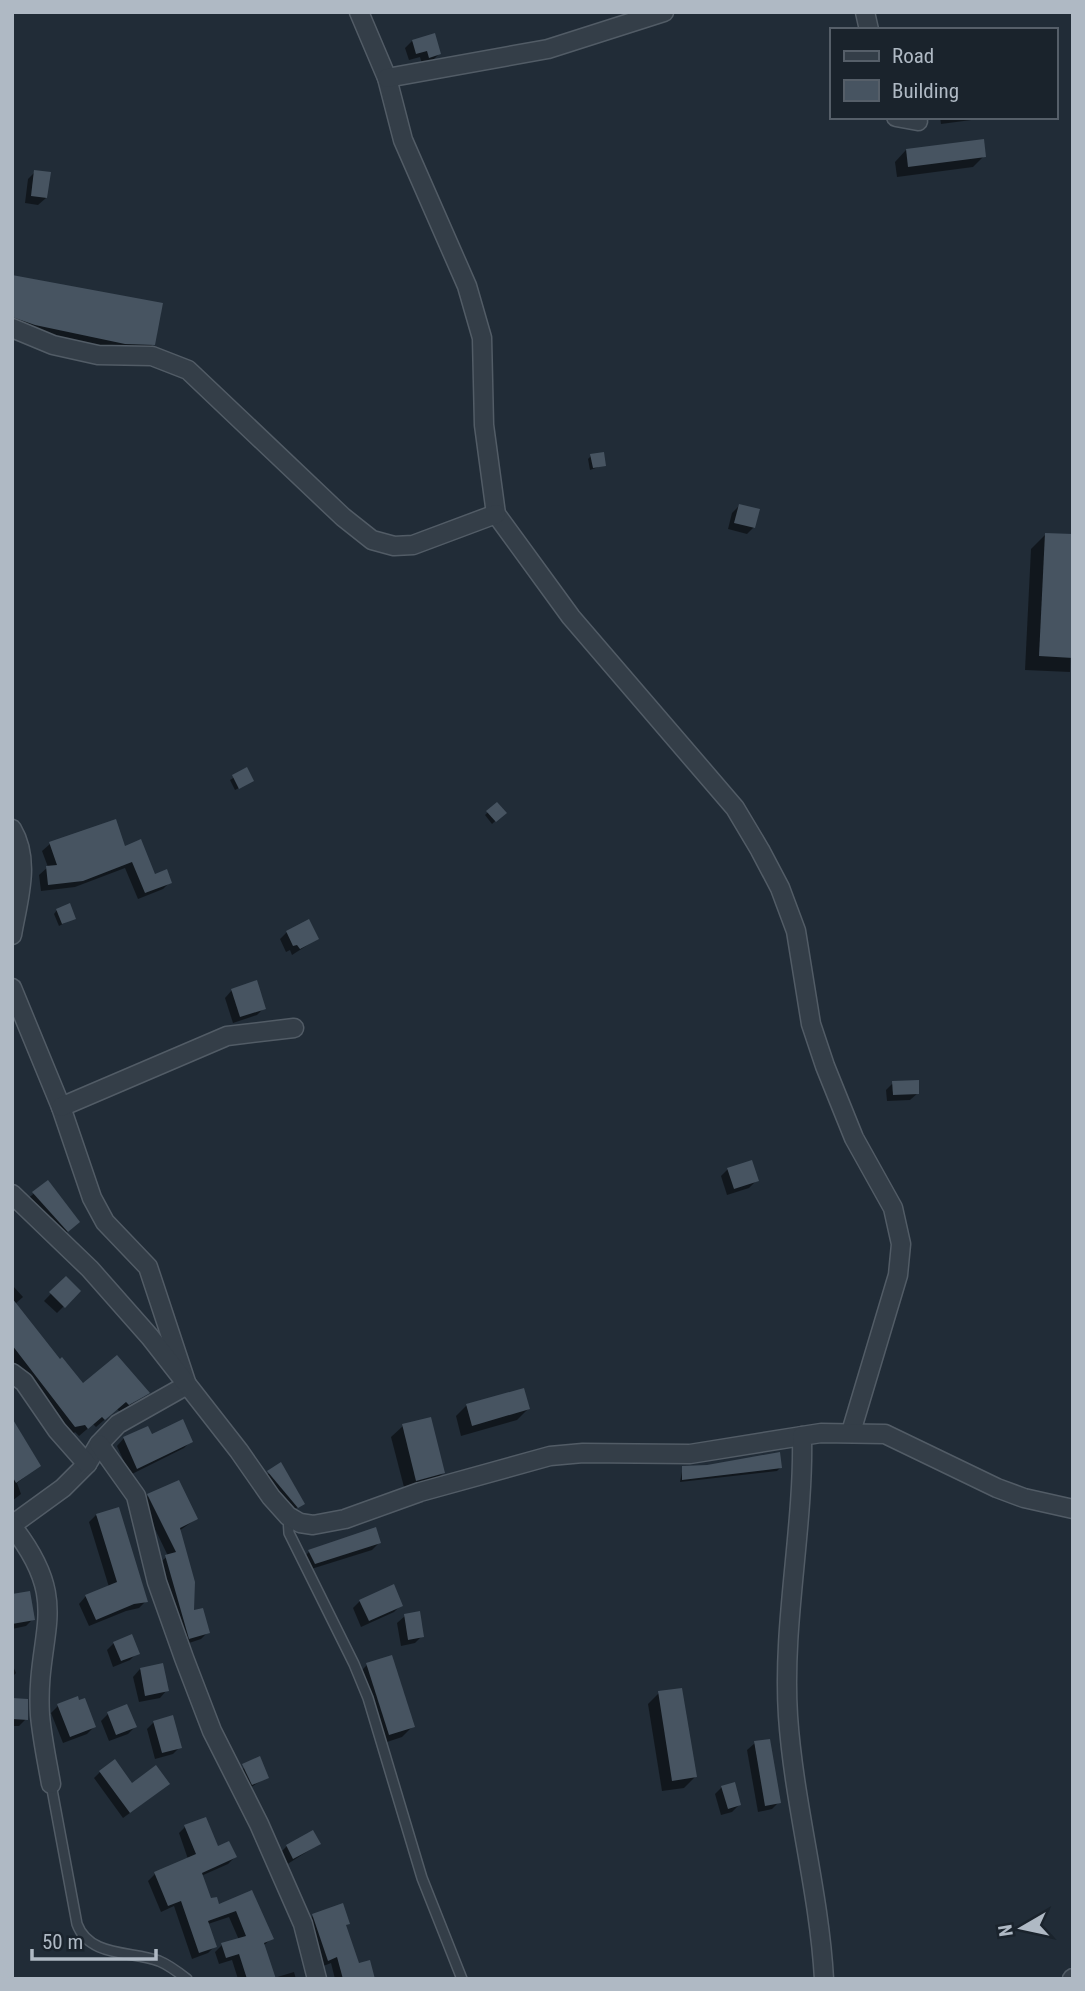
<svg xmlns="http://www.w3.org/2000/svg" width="1085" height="1991" font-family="'Roboto Condensed',sans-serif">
<rect width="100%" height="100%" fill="#212c37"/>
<g fill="#0007">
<polygon points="412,41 439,54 432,61 422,64 420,57 409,60 405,48"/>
<polygon points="940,117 994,117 941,124"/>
<polygon points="906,150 984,156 973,167 897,177 895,162"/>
<polygon points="35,172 46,198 38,205 25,203 28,179"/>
<polygon points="12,277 153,344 143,355 12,331"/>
<polygon points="591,456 604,465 590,470 588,459"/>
<polygon points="739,506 754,527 747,534 728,529 732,513"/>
<polygon points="1046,534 1073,536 1070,672 1025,670 1031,549"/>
<polygon points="246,770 249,783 235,790 230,780"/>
<polygon points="497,804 504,813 492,824 485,815"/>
<polygon points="115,821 124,848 154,876 170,882 163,889 138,899 125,868 75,887 41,891 39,875 48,867 42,851 50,844"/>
<polygon points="57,910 74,918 59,926 54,914"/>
<polygon points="287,932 317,939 292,955 290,950 286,952 280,939"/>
<polygon points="232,990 264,1008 257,1015 233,1023 225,998"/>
<polygon points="893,1083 918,1093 910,1100 887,1101 886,1090"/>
<polygon points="728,1169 757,1180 749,1188 727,1195 721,1176"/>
<polygon points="48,1182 71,1229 60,1238 26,1200"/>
<polygon points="66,1278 79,1291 57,1313 44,1301"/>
<polygon points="13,1286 23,1297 15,1304 59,1362 83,1386 147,1393 120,1412 117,1409 96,1427 93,1424 79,1436 75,1432 72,1435 12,1363"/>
<polygon points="467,1405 528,1409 517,1420 461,1436 456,1416"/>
<polygon points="12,1422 39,1466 17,1483 21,1494 12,1501"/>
<polygon points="403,1426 443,1473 432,1484 405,1491 391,1437"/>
<polygon points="151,1436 191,1441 184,1448 130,1475 117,1446 124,1438"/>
<polygon points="281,1465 303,1504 288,1513 261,1479"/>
<polygon points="683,1467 780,1468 777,1471 680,1482"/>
<polygon points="148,1496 196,1519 179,1531 193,1613 208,1632 201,1639 183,1645 159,1563 168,1556 142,1502"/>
<polygon points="96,1515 146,1601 139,1608 126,1611 89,1626 79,1604 86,1596 109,1587 89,1522"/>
<polygon points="379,1543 372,1550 308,1570 302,1559 309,1552"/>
<polygon points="12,1596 33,1619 26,1626 12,1629"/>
<polygon points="360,1601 401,1605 394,1612 361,1627 353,1608"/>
<polygon points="405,1616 422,1636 415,1643 401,1646 397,1623"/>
<polygon points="114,1643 137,1653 130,1660 113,1667 107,1650"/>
<polygon points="12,1664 16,1673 12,1677"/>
<polygon points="367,1665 413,1726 402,1737 378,1745 356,1676"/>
<polygon points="140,1669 167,1690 160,1698 139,1702 133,1677"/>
<polygon points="659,1693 695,1777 684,1788 662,1791 648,1704"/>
<polygon points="12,1700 26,1719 19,1726 12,1726"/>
<polygon points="58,1706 94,1727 87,1734 63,1743 51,1713"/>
<polygon points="108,1714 135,1727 128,1734 109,1741 101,1721"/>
<polygon points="154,1722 180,1747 173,1754 155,1759 147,1729"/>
<polygon points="755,1743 779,1802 772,1809 758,1812 747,1750"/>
<polygon points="259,1759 267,1777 245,1791 236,1773"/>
<polygon points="100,1772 132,1786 161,1790 123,1818 94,1778"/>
<polygon points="722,1787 739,1805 732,1812 721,1815 715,1794"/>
<polygon points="185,1827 217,1849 235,1857 228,1864 201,1876 210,1901 218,1906 251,1893 272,1938 263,1946 274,1978 294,1972 296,1979 238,1979 232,1960 219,1964 215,1952 222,1945 239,1940 229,1917 208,1924 215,1946 208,1953 192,1959 174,1906 161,1912 148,1881 155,1874 188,1859 179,1833"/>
<polygon points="319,1844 286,1865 280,1853 287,1846"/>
<polygon points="313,1916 348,1923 344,1927 358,1965 373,1979 335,1979 331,1963 321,1967 306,1923"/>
</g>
<g fill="#475461">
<polygon points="435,33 441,54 429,58 427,51 416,54 412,40"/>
<polygon points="984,139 986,157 908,167 906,149"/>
<polygon points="34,170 51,172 47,198 31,196"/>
<polygon points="12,275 163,303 155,345 125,344 35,325 12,317"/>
<polygon points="604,452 606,466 593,468 590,454"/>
<polygon points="739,504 760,509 755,528 734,523"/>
<polygon points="1045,533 1073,534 1073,658 1039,656"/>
<polygon points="247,767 254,781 239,789 232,775"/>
<polygon points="497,802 507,813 496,822 486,811"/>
<polygon points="116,819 125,846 141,839 155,874 167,869 172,883 145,893 132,862 83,881 48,885 46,866 57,865 49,842"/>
<polygon points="70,903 76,919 62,924 56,909"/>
<polygon points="309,919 319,939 300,949 297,945 293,946 286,931"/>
<polygon points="257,980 266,1009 240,1017 231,989"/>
<polygon points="919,1080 919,1094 893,1095 892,1081"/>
<polygon points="752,1160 759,1181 734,1189 727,1168"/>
<polygon points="48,1180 80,1222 68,1232 32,1192"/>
<polygon points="66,1276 81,1291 65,1308 49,1292"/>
<polygon points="12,1298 60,1359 62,1357 83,1383 117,1355 150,1393 129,1405 126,1402 105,1420 102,1417 88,1429 85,1425 75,1427 12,1345"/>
<polygon points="524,1388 530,1409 472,1426 466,1404"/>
<polygon points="431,1417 445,1473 416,1481 402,1424"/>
<polygon points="12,1418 41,1466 16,1483 12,1476"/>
<polygon points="183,1419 193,1442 137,1469 123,1437 148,1426 152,1434"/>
<polygon points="780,1452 782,1468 682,1480 682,1466 707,1465"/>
<polygon points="281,1462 305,1504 298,1508 267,1471"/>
<polygon points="179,1480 198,1519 180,1528 195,1582 194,1610 203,1608 210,1633 189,1639 165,1555 176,1552 147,1494"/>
<polygon points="119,1507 148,1602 134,1604 96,1620 85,1595 117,1582 96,1514"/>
<polygon points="376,1527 381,1543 315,1564 308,1550"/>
<polygon points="394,1584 403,1606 369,1621 359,1600"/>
<polygon points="30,1591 35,1620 12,1624 12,1594"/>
<polygon points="420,1611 424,1637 408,1640 404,1614"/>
<polygon points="132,1634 140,1654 121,1661 113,1642"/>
<polygon points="392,1655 415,1727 389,1735 366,1663"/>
<polygon points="163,1663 169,1691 145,1696 140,1668"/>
<polygon points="682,1688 697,1777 672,1781 658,1691"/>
<polygon points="78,1696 79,1700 85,1698 96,1727 70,1737 57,1704"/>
<polygon points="12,1698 28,1699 28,1720 12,1719"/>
<polygon points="127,1704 137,1727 116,1735 107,1712"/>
<polygon points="173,1715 182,1748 162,1753 153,1721"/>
<polygon points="770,1739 781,1803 765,1806 754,1741"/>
<polygon points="260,1756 269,1778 252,1785 242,1764"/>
<polygon points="115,1759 132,1783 156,1765 170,1784 130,1813 99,1771"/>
<polygon points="735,1782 741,1805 728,1809 721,1786"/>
<polygon points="206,1817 218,1846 229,1841 237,1857 202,1873 211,1898 217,1897 219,1904 252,1890 274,1939 264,1943 276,1979 247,1979 239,1954 226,1958 221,1943 246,1936 236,1911 208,1921 217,1947 199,1953 181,1901 168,1906 154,1872 196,1854 184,1825"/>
<polygon points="313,1830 321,1844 293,1859 286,1845"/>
<polygon points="343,1903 350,1924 346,1925 359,1963 370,1960 375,1979 343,1979 337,1957 328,1961 312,1914"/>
</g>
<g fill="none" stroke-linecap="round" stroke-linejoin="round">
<g stroke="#525c66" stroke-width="12">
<g id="lane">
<polyline points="288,1517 289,1533 354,1664 368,1698 422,1878 462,1979"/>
<path d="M51,1784L77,1924C89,1957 131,1951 159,1961C169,1965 178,1972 187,1979"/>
</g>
</g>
<g stroke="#525c66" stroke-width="21">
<g id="street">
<polyline points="359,12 387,78 403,140 467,286 482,338 484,425 496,514 571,617 735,808 760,850 780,888 796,931 811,1024 825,1066 854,1138 893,1208 901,1244 898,1275 851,1432"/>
<polyline points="865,12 869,30"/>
<polyline points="387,78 548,49 664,12"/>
<polyline points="896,117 918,121"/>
<polyline points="12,328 53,345 98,355 152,356 188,370 343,517 372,540 394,546 413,545 496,514"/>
<path d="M12,829C31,861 18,900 12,935"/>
<polyline points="12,988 61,1107 92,1198 105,1222 148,1267 187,1385 118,1424 99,1444 87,1464 63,1488 12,1525"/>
<polyline points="61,1107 227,1036 294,1028"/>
<polyline points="12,1194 90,1269 150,1337 239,1451 271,1497 288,1516 300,1523 313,1525 345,1519 420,1492 550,1456 583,1453 690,1454 802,1436"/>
<polyline points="12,1373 24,1382 57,1430 87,1464"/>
<polyline points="99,1444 136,1496 157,1582 184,1658 212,1731 259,1824 303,1924 317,1979"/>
<path d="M12,1526C74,1605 35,1631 40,1715C42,1738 47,1761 51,1784"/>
<path d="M824,1979C819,1890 794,1805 788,1716C782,1623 804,1529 802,1436L821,1433L885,1434L997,1488L1024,1498L1073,1509"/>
<polyline points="1072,1979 1073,1978"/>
</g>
</g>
<use href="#lane" stroke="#343e48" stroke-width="9"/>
<use href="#street" stroke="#343e48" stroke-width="18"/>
</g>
<rect width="1085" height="1991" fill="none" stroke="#afb9c4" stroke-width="28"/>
<rect x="830" y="28" width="228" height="91" fill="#1a232c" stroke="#565f69" stroke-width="2"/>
<rect x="844" y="51" width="35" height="10" fill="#343e48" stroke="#565f69" stroke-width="2"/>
<text x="892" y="63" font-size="21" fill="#afb9c4">Road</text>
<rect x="844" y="80" width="35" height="21" fill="#475461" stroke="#565f69" stroke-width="2"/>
<text x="892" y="98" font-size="21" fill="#afb9c4">Building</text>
<g transform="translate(1022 1928) rotate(261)" stroke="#1a232c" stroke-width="5" paint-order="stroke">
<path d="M0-5L12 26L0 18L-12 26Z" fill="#afb9c4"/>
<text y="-10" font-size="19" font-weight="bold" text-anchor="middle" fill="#afb9c4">N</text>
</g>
<path d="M32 1949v10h124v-10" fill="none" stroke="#afb9c4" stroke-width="3.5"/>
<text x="42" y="1949" font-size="21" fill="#afb9c4" stroke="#1a232c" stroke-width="5" paint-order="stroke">50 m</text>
</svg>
